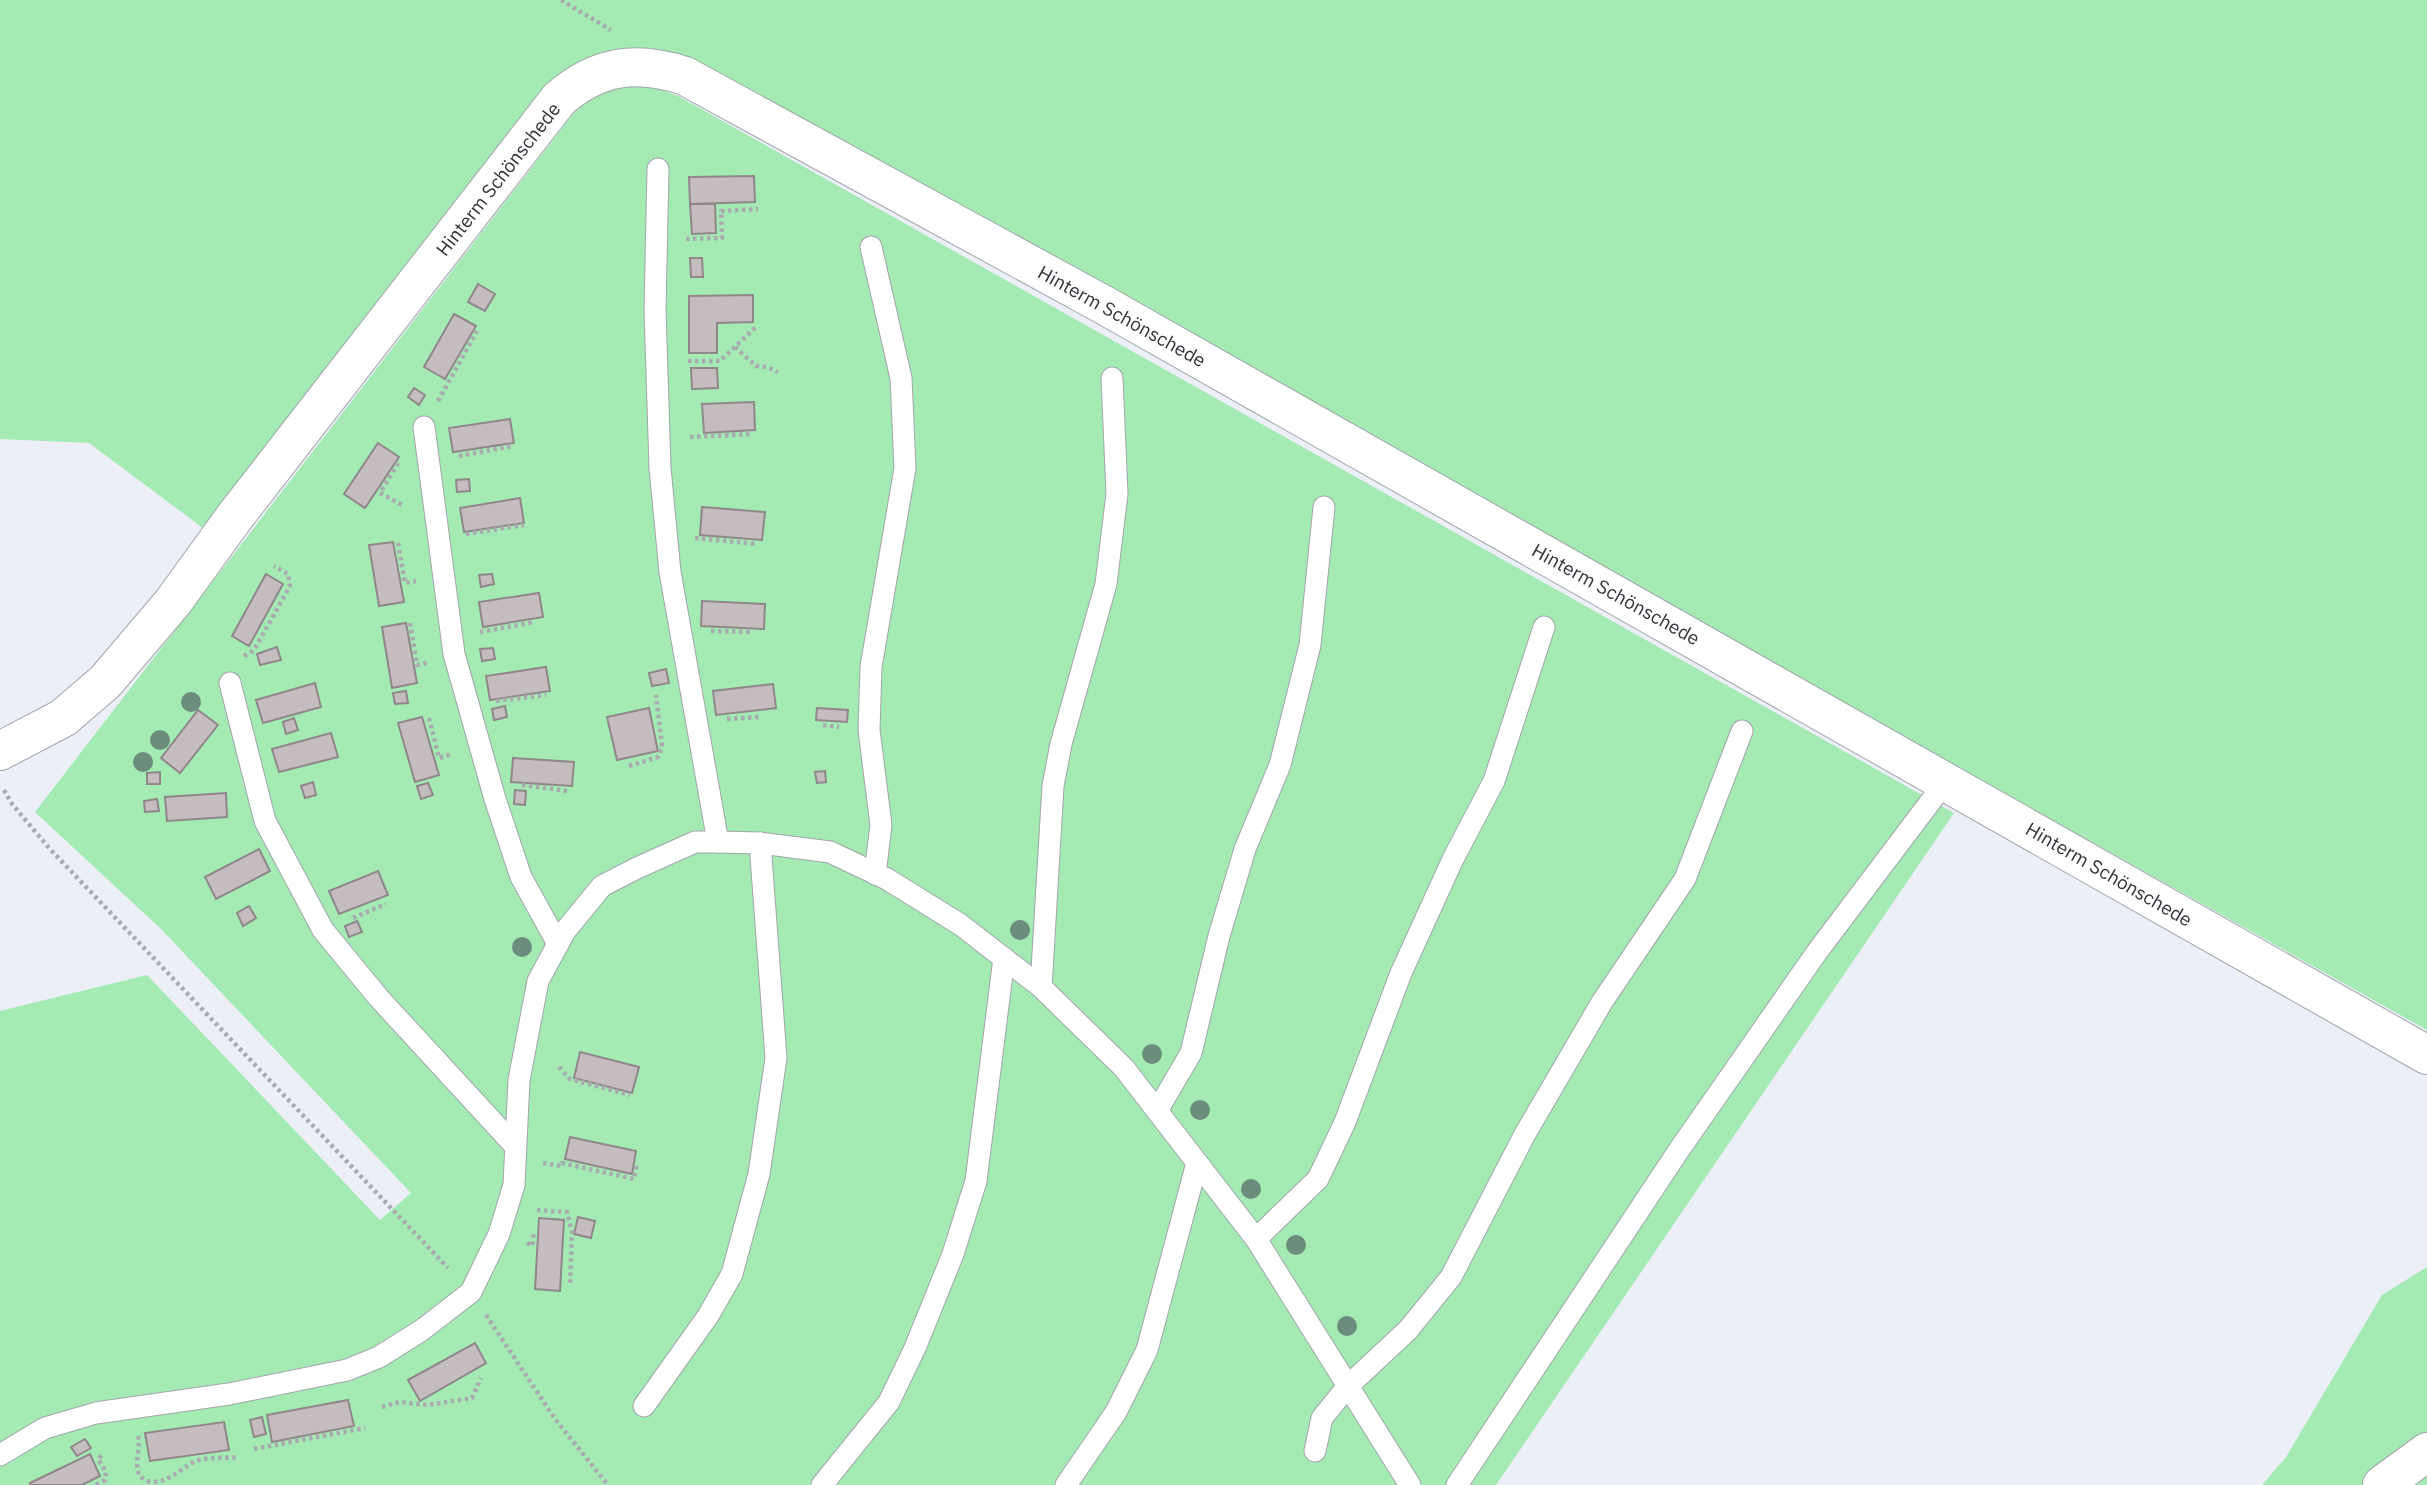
<svg xmlns="http://www.w3.org/2000/svg" width="2427" height="1485" font-family="'IBM Plex Sans',sans-serif">
<rect width="100%" height="100%" fill="#eceff7"/>
<g fill="#a3eab3">
<polygon points="0,0 2427,0 2427,1030 1213,349 611,56 203,528 89,443 0,439"/>
<polygon points="635,79 678,96 1954,813 1496,1485 0,1485 0,1011 147,975 380,1220 411,1193 161,929 35,812 583,101"/>
<polygon points="2427,1267 2427,1485 2262,1485 2286,1457 2382,1295"/>
</g>
<g fill="#c4bcbf" stroke="#8f878a" stroke-width="2">
<polygon points="754,176 755,202 690,204 689,177"/>
<polygon points="690,204 715,204 716,233 692,234"/>
<polygon points="690,258 702,258 703,277 691,277"/>
<polygon points="478,284 495,294 485,311 468,302"/>
<polygon points="753,295 753,322 717,323 717,353 689,353 689,296"/>
<polygon points="454,314 476,326 445,379 424,367"/>
<polygon points="691,368 717,368 718,388 692,389"/>
<polygon points="414,388 425,395 419,405 408,397"/>
<polygon points="754,402 755,430 704,433 702,404"/>
<polygon points="510,419 514,443 453,452 449,428"/>
<polygon points="378,443 399,457 365,508 344,494"/>
<polygon points="469,479 470,491 457,492 456,480"/>
<polygon points="520,498 524,523 464,532 460,508"/>
<polygon points="702,507 765,512 762,540 700,535"/>
<polygon points="393,542 404,602 379,606 369,545"/>
<polygon points="266,574 283,584 249,646 232,636"/>
<polygon points="492,574 494,584 481,587 479,575"/>
<polygon points="539,593 543,617 483,627 479,602"/>
<polygon points="702,601 765,604 764,629 701,626"/>
<polygon points="406,623 417,683 392,688 382,627"/>
<polygon points="277,647 281,660 260,665 257,654"/>
<polygon points="493,648 495,659 482,661 480,649"/>
<polygon points="546,667 550,691 490,700 486,676"/>
<polygon points="666,669 669,683 652,686 649,673"/>
<polygon points="315,683 321,707 263,723 256,700"/>
<polygon points="773,684 776,708 716,715 713,691"/>
<polygon points="406,691 408,703 395,704 393,693"/>
<polygon points="505,706 507,717 494,720 492,709"/>
<polygon points="649,708 658,751 617,760 607,717"/>
<polygon points="817,708 848,710 847,722 816,720"/>
<polygon points="198,710 218,725 180,773 161,758"/>
<polygon points="422,717 439,775 415,782 398,723"/>
<polygon points="294,718 298,730 286,734 283,722"/>
<polygon points="331,733 338,757 279,772 272,749"/>
<polygon points="513,758 574,762 572,786 511,782"/>
<polygon points="825,771 826,782 817,783 815,772"/>
<polygon points="160,772 160,784 147,784 147,773"/>
<polygon points="313,782 316,795 305,798 301,786"/>
<polygon points="428,783 433,795 421,799 417,786"/>
<polygon points="515,790 526,791 525,805 514,804"/>
<polygon points="226,793 227,817 167,821 165,797"/>
<polygon points="157,799 159,811 145,812 144,801"/>
<polygon points="259,849 270,871 216,899 205,877"/>
<polygon points="378,871 388,895 339,914 329,891"/>
<polygon points="249,906 256,918 243,926 237,913"/>
<polygon points="357,921 362,932 349,937 345,926"/>
<polygon points="580,1052 639,1067 632,1093 574,1078"/>
<polygon points="570,1137 636,1151 632,1174 565,1159"/>
<polygon points="578,1217 595,1221 591,1238 574,1234"/>
<polygon points="539,1218 564,1220 560,1291 535,1289"/>
<polygon points="475,1343 486,1363 420,1401 408,1380"/>
<polygon points="348,1400 354,1426 272,1442 267,1415"/>
<polygon points="262,1417 266,1434 254,1437 250,1420"/>
<polygon points="224,1422 229,1450 150,1461 145,1433"/>
<polygon points="85,1439 91,1448 77,1456 71,1447"/>
<polygon points="90,1454 100,1476 82,1485 30,1485 30,1483"/>
</g>
<g fill="none" stroke-linecap="round" stroke-linejoin="round">
<g stroke="#a2a5ac" stroke-width="23">
<g id="service">
<polyline points="658,169 655,310 660,468 670,572 718,842"/>
<polyline points="871,247 901,378 905,468 871,667 869,730 881,825 875,874"/>
<polyline points="424,427 454,654 495,799 521,877 558,944"/>
<polyline points="230,683 265,821 323,930 378,997 515,1146"/>
<polyline points="1041,987 1053,786 1061,744 1106,584 1117,494 1112,378"/>
<polyline points="1157,1111 1191,1053 1219,936 1245,849 1280,765 1310,645 1324,507"/>
<polyline points="1256,1239 1318,1179 1345,1122 1401,973 1453,859 1494,781 1544,627"/>
<polyline points="644,1406 708,1316 732,1274 759,1174 776,1058 760,843"/>
<polyline points="1315,1451 1322,1418 1348,1386 1408,1330 1451,1277 1525,1134 1602,1002 1685,879 1742,731"/>
<polyline points="0,1455 45,1428 96,1413 229,1394 347,1370 379,1357 422,1330 471,1292 499,1234 514,1185 519,1080 538,981 565,931 602,886 637,868 695,842 718,842 760,843 830,852 887,879 961,925 1041,987 1124,1068 1256,1239 1410,1485"/>
<polyline points="822,1485 889,1402 915,1348 953,1254 976,1181 1004,958"/>
<polyline points="1066,1485 1116,1412 1147,1350 1197,1163"/>
<polyline points="1457,1485 1679,1150 1817,952 1946,781"/>
</g>
</g>
<g stroke="#a2a5ac" stroke-width="40">
<path id="minor" d="M0,751L63,718L105,682L173,602L233,519L559,99C598,65 636,60 685,76L1104,305L2427,1055"/>
</g>
<g stroke="#a2a5ac" stroke-width="40">
<polyline id="tertiary" points="2382,1485 2427,1452"/>
</g>
<g stroke="#a9abb1" stroke-width="4.5" stroke-dasharray="3.5 3.5" stroke-linecap="butt">
<polyline points="561,0 611,30"/>
<polyline points="686,239 722,238 721,211 758,209"/>
<polyline points="735,347 756,366 767,367 778,372"/>
<polyline points="688,361 720,361 757,326"/>
<polyline points="438,401 477,331"/>
<polyline points="690,437 752,434"/>
<polyline points="459,456 513,446"/>
<polyline points="398,463 380,493 404,506"/>
<polyline points="466,534 524,525"/>
<polyline points="695,538 757,544"/>
<polyline points="398,543 405,583 416,581"/>
<polyline points="410,623 417,665 427,663"/>
<polyline points="711,631 752,632"/>
<polyline points="480,632 535,622"/>
<polyline points="244,656 254,650 290,586 288,574 274,566"/>
<polyline points="496,701 546,695"/>
<polyline points="429,718 439,758 452,754"/>
<polyline points="727,719 761,717"/>
<polyline points="823,725 839,727"/>
<polyline points="629,766 658,757 662,746 656,695"/>
<polyline points="522,785 568,791"/>
<polyline points="4,790 12,804 49,848 448,1268"/>
<polyline points="353,918 386,904"/>
<polyline points="559,1067 570,1079 630,1095"/>
<polyline points="543,1163 561,1166 562,1163 634,1179 637,1162"/>
<polyline points="537,1210 567,1212 572,1232 570,1286"/>
<polyline points="527,1243 532,1246 534,1233"/>
<polyline points="486,1315 555,1419 608,1485"/>
<polyline points="382,1407 399,1402 427,1405 472,1398 481,1378"/>
<path d="M138,1436C141,1448 134,1463 139,1474C141,1478 143,1479 147,1481C168,1485 178,1470 194,1462C206,1456 224,1459 237,1457"/>
<polyline points="254,1449 365,1428"/>
<polyline points="96,1485 105,1480 106,1472 98,1459 102,1455"/>
</g>
<use href="#service" stroke="#fff" stroke-width="21"/>
<use href="#minor" stroke="#fff" stroke-width="38"/>
<use href="#tertiary" stroke="#fff" stroke-width="38"/>
</g>
<g fill="#6c8d7d">
<circle cx="191" cy="702" r="10"/>
<circle cx="160" cy="740" r="10"/>
<circle cx="143" cy="762" r="10"/>
<circle cx="1020" cy="930" r="10"/>
<circle cx="522" cy="947" r="10"/>
<circle cx="1152" cy="1054" r="10"/>
<circle cx="1200" cy="1110" r="10"/>
<circle cx="1251" cy="1189" r="10"/>
<circle cx="1296" cy="1245" r="10"/>
<circle cx="1347" cy="1326" r="10"/>
</g>
<g text-anchor="middle" dominant-baseline="central" stroke-width="5" stroke-linejoin="round" paint-order="stroke">
<g font-size="19" fill="#343538" stroke="#fcfdfe">
<text transform="translate(498 179) rotate(-52)">Hinterm Schönschede</text>
<text transform="translate(1122 316) rotate(29)">Hinterm Schönschede</text>
<text transform="translate(1616 594) rotate(29)">Hinterm Schönschede</text>
<text transform="translate(2109 874) rotate(30)">Hinterm Schönschede</text>
</g>
</g>
</svg>
